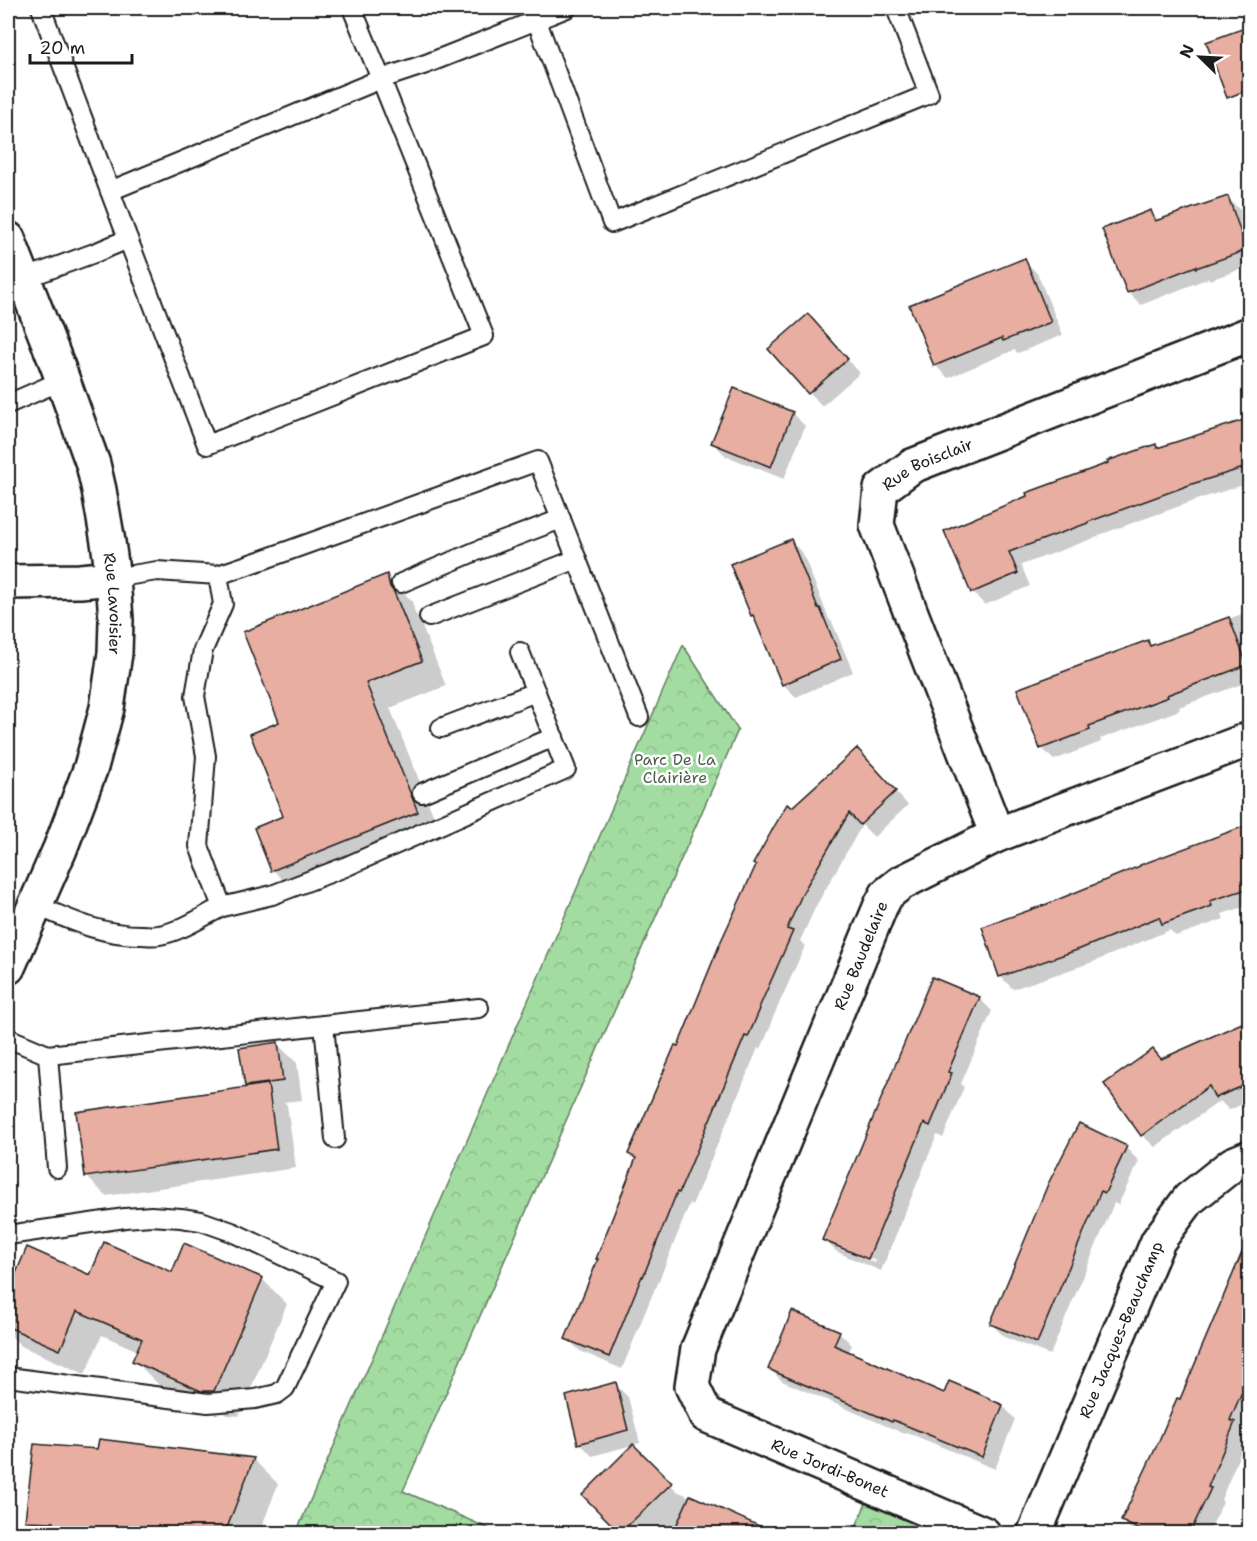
<svg xmlns="http://www.w3.org/2000/svg" width="1257" height="1541" font-family="'Shantell Sans',sans-serif">
<defs>
<pattern id="park-crowns" width="20" height="18" patternUnits="userSpaceOnUse" patternTransform="scale(1.5)"><rect width="20" height="18" fill="#a3dca1"/><path d="M2 6a3 3 0 1 1 6 0M12 15a3 3 0 1 1 6 0" fill="none" stroke="#8cbc8a"/></pattern>
</defs>
<rect width="100%" height="100%" fill="#fff"/>
<filter id="ink" filterUnits="userSpaceOnUse"><feTurbulence type="fractalNoise" baseFrequency=".0167" numOctaves="2"/><feDisplacementMap in="SourceGraphic" scale="12" xChannelSelector="R" yChannelSelector="G"/><feConvolveMatrix kernelMatrix="1 2 1 2 8 2 1 2 1" color-interpolation-filters="sRGB"/></filter>
<g filter="url(#ink)">
<g fill="url(#park-crowns)" stroke="#607c5e" stroke-width="1.5">
<polygon points="683,645 738,730 403,1491 499,1533 296,1533"/>
<polygon points="873,1486 984,1534 853,1534"/>
</g>
<g fill="#0003" fill-rule="evenodd">
<polygon points="1250,28 1250,103 1239,92"/>
<polygon points="1228,198 1241,211 1250,236 1250,266 1210,280 1209,278 1141,305 1128,292 1151,212 1160,221"/>
<polygon points="1024,260 1037,273 1063,335 1018,353 1014,350 948,378 935,365"/>
<polygon points="820,329 860,373 822,406 770,349"/>
<polygon points="792,413 805,426 784,479 726,456 713,443"/>
<polygon points="1250,419 1250,483 1205,497 1099,535 1100,536 1021,565 1030,586 985,605 972,592 946,532 1155,445 1159,449"/>
<polygon points="791,541 803,554 829,619 832,622 853,672 796,697 783,684 756,620 752,615"/>
<polygon points="387,576 412,601 415,613 419,619 446,686 390,708 442,837 298,895 273,870 256,829 285,817 281,723"/>
<polygon points="1250,611 1250,681 1179,707 1180,710 1100,739 1101,742 1054,760 1041,748 1147,642 1152,647"/>
<polygon points="869,763 908,805 874,837 862,825 816,906 800,941 805,946 771,1022 772,1023 761,1049 758,1048 692,1205 690,1203 656,1288 655,1288 622,1369 580,1351 567,1339 599,1259 636,1160 630,1154 678,1048 792,809"/>
<polygon points="1250,826 1250,905 1222,914 1224,919 1176,936 1170,930 1093,962 1013,989 1000,976 1048,905"/>
<path d="M979,998L992,1011L961,1084L964,1087L943,1138L937,1135L881,1271L837,1252L824,1240ZM838,1245L876,1261L875,1263L838,1248Z"/>
<polygon points="1250,1022 1250,1101 1229,1110 1220,1101 1155,1147 1142,1135 1153,1051 1163,1060"/>
<polygon points="277,1044 297,1063 302,1100 284,1102 287,1105 296,1168 106,1196 87,1177 249,1088 246,1085"/>
<polygon points="1079,1125 1126,1148 1139,1161 1118,1205 1114,1203 1050,1355 1004,1337 992,1324"/>
<polygon points="28,1249 91,1277 173,1274 262,1279 287,1304 239,1416 228,1415 159,1385 134,1360 138,1351 102,1335 85,1374 21,1346 8,1333 8,1295"/>
<polygon points="1250,1262 1250,1415 1243,1432 1247,1436 1221,1500 1223,1502 1208,1534 1136,1534 1123,1521 1181,1401 1233,1278"/>
<polygon points="839,1332 852,1345 848,1353 945,1395 991,1402 1003,1406 1015,1419 995,1469 906,1432 905,1434 782,1381 769,1368"/>
<polygon points="615,1384 628,1397 640,1443 592,1456 580,1443"/>
<polygon points="633,1446 677,1491 770,1533 770,1531 777,1534 655,1534 649,1531 646,1534 623,1534 584,1495"/>
<polygon points="253,1459 278,1484 259,1534 40,1534 27,1520"/>
</g>
<g fill="#e7aea1" stroke="#1c1c1c" stroke-width="1.5">
<polygon points="1250,26 1250,89 1227,98 1206,42"/>
<polygon points="1228,196 1247,250 1196,268 1196,266 1127,293 1102,229 1151,210 1155,221"/>
<polygon points="1025,258 1051,322 1003,341 1002,338 934,366 909,305"/>
<polygon points="808,314 848,359 808,394 768,349"/>
<polygon points="734,388 793,412 771,467 711,443"/>
<polygon points="1250,418 1250,466 1192,484 1088,522 1088,523 1009,552 1018,573 971,593 944,531 1027,496 1026,493 1108,463 1107,461 1156,444 1157,448"/>
<polygon points="791,539 818,608 820,608 841,659 782,685 753,615 751,616 730,564"/>
<polygon points="387,574 390,587 394,592 422,661 366,683 418,812 271,871 254,828 283,816 250,734 279,722 243,632"/>
<polygon points="1229,617 1247,665 1167,695 1168,697 1089,726 1090,730 1040,749 1017,689 1148,640 1150,646"/>
<polygon points="857,748 896,791 860,825 849,813 803,892 787,929 793,931 759,1008 760,1009 748,1037 745,1036 679,1193 677,1192 643,1277 642,1276 609,1357 565,1339 598,1259 596,1259 636,1158 628,1154 675,1045 678,1046 721,941 756,865 753,864 787,804 792,807"/>
<polygon points="1250,824 1250,888 1210,901 1212,906 1162,924 1159,917 1080,949 999,977 982,927 1047,904 1140,866 1140,865"/>
<polygon points="932,977 980,997 948,1072 952,1073 930,1126 924,1123 868,1259 822,1240"/>
<polygon points="1242,1023 1250,1040 1250,1083 1215,1098 1209,1086 1141,1136 1104,1084 1153,1049 1161,1059"/>
<polygon points="278,1042 283,1081 245,1086 239,1048"/>
<polygon points="268,1084 277,1149 85,1177 76,1112"/>
<polygon points="1079,1123 1127,1146 1105,1193 1101,1191 1037,1343 990,1324 1048,1184"/>
<polygon points="1249,1236 1250,1373 1230,1420 1235,1422 1208,1487 1211,1488 1190,1533 1147,1533 1121,1521 1158,1443 1177,1398 1180,1399"/>
<polygon points="104,1242 172,1272 184,1243 263,1278 214,1391 201,1391 132,1361 142,1339 77,1311 60,1350 8,1327 8,1292 27,1247 90,1275"/>
<polygon points="792,1311 840,1331 834,1345 944,1393 949,1381 989,1398 989,1399 1003,1405 982,1457 893,1420 892,1422 768,1369"/>
<polygon points="616,1382 628,1430 578,1444 566,1396"/>
<polygon points="99,1439 254,1458 225,1533 53,1533 54,1522 25,1521 34,1444 97,1449"/>
<polygon points="633,1444 672,1483 620,1533 582,1495"/>
<polygon points="690,1495 775,1533 673,1533"/>
</g>
<g fill="none" stroke-linecap="round" stroke-linejoin="round">
<g stroke="#1c1c1c" stroke-width="22">
<g id="lane">
<polyline points="532,8 612,223 929,94 896,8"/>
<polyline points="110,191 381,79 352,8"/>
<polyline points="128,239 207,445 484,336 381,79 426,64 567,8"/>
<polyline points="23,279 97,252 128,239 41,8"/>
<polyline points="8,404 63,380"/>
<polyline points="218,575 265,559 538,461 639,717"/>
<polyline points="401,583 474,552 561,519"/>
<polyline points="429,617 577,559"/>
<polyline points="441,728 536,692"/>
<polyline points="422,793 554,737"/>
<path d="M35,905C71,920 100,935 141,935C146,935 153,936 159,935C180,932 203,916 222,907L199,846L206,756L195,696L203,650L223,604L218,575L157,571L113,578"/>
<polyline points="222,907 272,895 345,867 566,769 520,652"/>
<polyline points="324,1025 335,1139"/>
<polyline points="8,1038 48,1055 57,1168"/>
<polyline points="48,1055 479,1008"/>
<polyline points="8,1235 125,1218 151,1216 181,1218 201,1221 232,1232 336,1281 285,1388 277,1394 255,1399 208,1403 8,1377"/>
</g>
</g>
<g stroke="#1c1c1c" stroke-width="38">
<g id="street">
<path id="s1" d="M8,239L58,367L93,464L99,490L108,542L113,578L116,620L115,653L107,708L91,767L60,849L8,967"/>
<polyline points="8,582 80,581 113,578"/>
<path id="s2" d="M997,835L877,525L881,489L912,466L1250,334"/>
<path id="s3" d="M984,1534L706,1415L692,1386L698,1349L881,905L887,894L901,883L997,835L1250,739"/>
<path id="s4" d="M1034,1534L1158,1241L1189,1199L1233,1164L1250,1157"/>
</g>
</g>
<use href="#lane" stroke="#fff" stroke-width="18"/>
<use href="#street" stroke="#fff" stroke-width="33"/>
</g>
</g>
<g text-anchor="middle" dominant-baseline="central" stroke-width="5" stroke-linejoin="round" paint-order="stroke">
<g font-size="16" fill="#1c1c1c" stroke="#fff">
<text stroke="none"><textPath href="#s2" startOffset="422">Rue Boisclair</textPath></text>
<text stroke="none"><textPath href="#s1" startOffset="382">Rue Lavoisier</textPath></text>
<text stroke="none"><textPath href="#s3" startOffset="798">Rue Baudelaire</textPath></text>
<text stroke="none"><textPath href="#s4" startOffset="222">Rue Jacques-Beauchamp</textPath></text>
<text transform="translate(830 1468) rotate(23)">Rue Jordi-Bonet</text>
</g>
<g font-size="16" fill="#4b5f4b" stroke="#fff">
<text x="675" y="759">Parc De La<tspan x="675" dy="18">Clairière</tspan></text>
</g>
</g>
<rect width="1257" height="1541" fill="none" stroke="#fff" stroke-width="30"/>
<rect x="15" y="15" width="1227" height="1511" fill="none" stroke="#1c1c1c" stroke-width="2" filter="url(#ink)"/>
<g transform="translate(1200 57) rotate(294)" stroke="#ffffff" stroke-width="4.5" paint-order="stroke">
<path d="M0-4.5L10 22L0 15L-10 22Z" fill="#1c1c1c"/>
<text y="-9" font-size="16" font-weight="bold" text-anchor="middle" fill="#1c1c1c">N</text>
</g>
<path d="M30 54v9h102v-9" fill="none" stroke="#1c1c1c" stroke-width="3"/>
<text x="39" y="54" font-size="18" fill="#1c1c1c" stroke="#ffffff" stroke-width="4.5" paint-order="stroke">20 m</text>
</svg>
